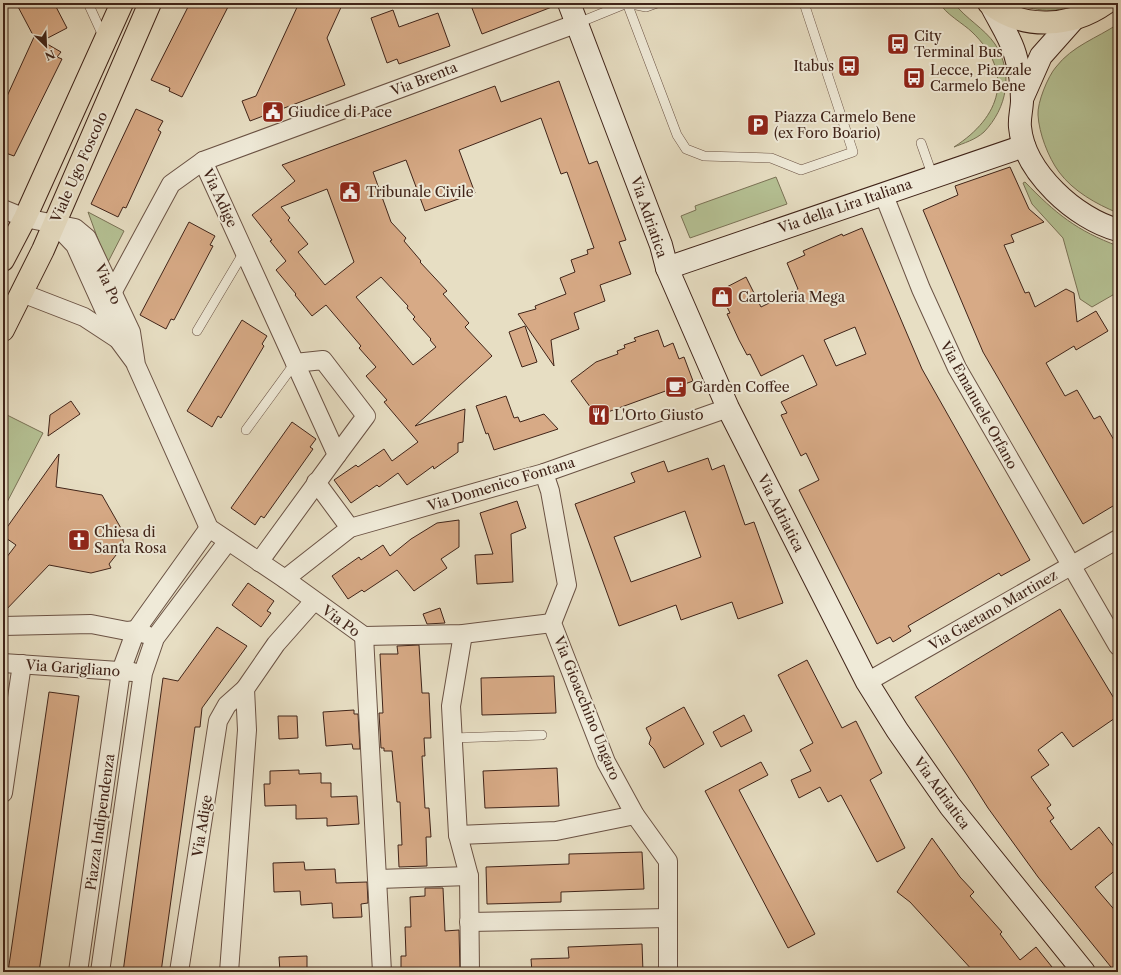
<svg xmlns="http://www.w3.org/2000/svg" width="1121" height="975" font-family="'Libre Caslon Text',serif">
<rect width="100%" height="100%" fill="#e7dec3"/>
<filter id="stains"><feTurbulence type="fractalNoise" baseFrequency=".005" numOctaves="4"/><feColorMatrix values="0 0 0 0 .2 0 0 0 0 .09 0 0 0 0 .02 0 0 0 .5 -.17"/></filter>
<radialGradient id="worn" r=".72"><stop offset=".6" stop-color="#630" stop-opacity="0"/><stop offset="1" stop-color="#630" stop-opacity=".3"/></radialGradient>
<g fill="#b5c194" stroke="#7a7256">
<path d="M940,3H954C966,19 984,28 995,44C1014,73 1007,108 984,132C975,140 964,143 954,147C1001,117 1015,73 972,32C964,24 944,13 940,3Z"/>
<path d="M1013,3H1080C1059,14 1034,11 1013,3Z"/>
<path d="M1118,24V213C1096,204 1073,191 1059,172C1048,157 1039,133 1038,115C1037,103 1048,76 1056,67C1072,46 1097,38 1118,24Z"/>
<polygon points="776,177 787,204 690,238 681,216 696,210 695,206"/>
<path d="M1025,182C1055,213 1077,231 1118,246V292L1092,307L1080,299L1063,238L1032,204L1023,183Z"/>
<polygon points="88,212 124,231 107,264"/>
<polygon points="3,413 43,433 3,510"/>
</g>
<g fill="#d7aa86" stroke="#402419" fill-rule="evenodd">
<polygon points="16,3 54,3 67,28 42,41 61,52 57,57 62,59 14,156 3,152 3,105 34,37"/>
<polygon points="190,3 230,3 182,97 169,91 170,88 151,80"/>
<polygon points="299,3 343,3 327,38 345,85 250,121 242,101 256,96"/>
<polygon points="470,3 557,3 557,5 482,34"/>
<polygon points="393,10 399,27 438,13 450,46 399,64 397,59 387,63 371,18"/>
<path d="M559,81L589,164L597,161L626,240L619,242L631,274L600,285L605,301L574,313L579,329L551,340L554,366L518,314L536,309L535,306L566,294L560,278L575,272L571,260L588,254L587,250L594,248L567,172L561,174L541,118L459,150L475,193L425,211L406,160L373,172L391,222L406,238L404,241L421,261L420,262L447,291L443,294L469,323L465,327L492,356L415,426L465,409L463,442L458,443V452L434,469L433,466L407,485L398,473L379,487L377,485L351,503L334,480L356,465L358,467L384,449L392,461L418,442L384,402L387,400L366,376L376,367L359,348L361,346L326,305L312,316L295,295L296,294L276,270L286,261L270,241L272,240L252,215L295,181L282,165L495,86L501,102ZM327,189L354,262L325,285L298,252L308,244L288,220L290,218L281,207ZM381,277L408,306L407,308L415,317L413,319L431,339L430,340L436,347L413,365L356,297Z"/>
<polygon points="136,109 163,121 158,130 161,132 126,208 123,207 118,217 91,204"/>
<polygon points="1010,167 1029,209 1044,222 1011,235 1014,242 1004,245 1025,293 1029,292 1035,307 1066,289 1074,293 1077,322 1096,311 1108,331 1076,350 1074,346 1046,363 1065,396 1077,390 1094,419 1100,416 1118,447 1118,503 1083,524 983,352 923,210 958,195 955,186"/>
<polygon points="189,222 215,236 210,245 213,246 174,320 171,319 166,329 140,315"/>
<path d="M862,228L922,369L1030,560L1001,576L999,573L908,626L911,631L893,642L890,637L877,644L799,490L819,480L806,453L801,456L781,415L787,413L781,402L817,385L803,355L761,376L750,354L747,355L739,340L727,314L730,313L719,291L746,277L761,307L798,289L787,263L805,255L803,251L842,234L843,236ZM855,327L866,354L836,366L824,340Z"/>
<polygon points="242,320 267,336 262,344 264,346 221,418 218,416 212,427 187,411"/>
<polygon points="525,326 537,362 522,367 509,332"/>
<polygon points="658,330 664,347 673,343 679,359 684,357 693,381 594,417 591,408 571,381 596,362 618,354 617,351 625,348 624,345 636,341 634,338"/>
<polygon points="506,396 514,418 518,417 520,422 544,414 558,429 494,450 488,433 486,434 476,406"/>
<polygon points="71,401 80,414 48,436 50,415"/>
<polygon points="292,422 316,439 310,447 313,449 264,518 261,516 255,525 231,508"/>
<polygon points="59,454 56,487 102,495 122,530 124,550 120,550 109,564 111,568 91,573 49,565 3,613 3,562 16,545 3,536 3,533"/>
<path d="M708,458L712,470L724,465L745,525L754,522L783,603L738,619L732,602L681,620L676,605L619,626L575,504L635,482L631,473L664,461L668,472ZM685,511L701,557L631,582L614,537Z"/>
<polygon points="517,501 526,528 511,534 513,582 477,584 475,555 493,554 480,513"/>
<polygon points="459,520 459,547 441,559 447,568 414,591 397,570 364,592 362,590 348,599 332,576 359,557 361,560 383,545 390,556 411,539 437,523"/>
<polygon points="248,583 274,601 267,611 271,613 261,627 232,605"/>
<polygon points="440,608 445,623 427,624 423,614"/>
<polygon points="1060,609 1118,705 1118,716 1073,747 1062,732 1038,750 1049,765 1031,777 1051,805 1047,808 1054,818 1050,821 1071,850 1099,827 1118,852 1118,868 1095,887 1118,914 1118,972 1115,972 1038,877 988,808 967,775 915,697"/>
<polygon points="217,627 247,646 202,708 200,727 195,727 161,972 123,972 163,678 178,681"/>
<polygon points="419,645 422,693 429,693 431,738 424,738 425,756 422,756 425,808 429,808 431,837 426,837 427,866 399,867 398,845 402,845 400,802 397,802 392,751 384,751 384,748 381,748 379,713 383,713 380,654 398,654 397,646"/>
<polygon points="807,660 842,728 856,721 882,773 870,780 905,848 877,862 841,795 828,802 820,787 799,798 791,780 811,771 800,750 813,743 778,675"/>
<polygon points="554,676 556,713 482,715 481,678"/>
<polygon points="49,692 79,696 39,972 8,972"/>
<polygon points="684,707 704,744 664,768 654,749 649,744 651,738 646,728"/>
<polygon points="354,710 354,714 358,714 360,749 353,749 352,744 326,746 323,712"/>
<polygon points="744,715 752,731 721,747 713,732"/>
<polygon points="278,716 297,716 298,738 279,739"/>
<polygon points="761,762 768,775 739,790 815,934 788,948 705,791"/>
<polygon points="557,768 559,806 485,808 483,771"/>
<polygon points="299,770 299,774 321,773 321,783 331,783 331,797 357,796 359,824 327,826 327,818 296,819 296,805 265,806 264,784 270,784 270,771"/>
<polygon points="932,838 960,877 974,892 970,896 1002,932 1000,934 1020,960 1036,947 1056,972 974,972 910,902 897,892"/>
<polygon points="642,852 644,889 561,892 561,902 487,904 486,867 569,864 569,854"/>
<polygon points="304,862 305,870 335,869 336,883 367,882 368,903 361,904 362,917 333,918 332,903 301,905 300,891 274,892 273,863"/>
<polygon points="425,888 443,888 445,931 459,930 460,972 401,972 401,956 406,956 405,927 411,927 410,897 425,896"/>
<polygon points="642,944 643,972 532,972 531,959 569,958 568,947"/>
<polygon points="307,956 307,972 280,972 279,957"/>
</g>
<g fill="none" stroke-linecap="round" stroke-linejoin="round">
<g stroke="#6a5244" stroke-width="10">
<g id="lane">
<polyline points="88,3 104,38"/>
<polyline points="627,3 677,135 686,149 704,156 771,158 801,170 853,152 804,3"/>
<polyline points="578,23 627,3 646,7 657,3"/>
<polyline points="921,143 933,177"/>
<polyline points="197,331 244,252"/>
<polyline points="246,430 295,363"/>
<polyline points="453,738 542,735"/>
</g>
</g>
<g stroke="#6a5244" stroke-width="20">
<g id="street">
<polyline points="203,161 337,455 259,562"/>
<polyline points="883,193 921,289 957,368 1118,646"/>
<polyline points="3,209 25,218 75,228 87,238 131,332 136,365 209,528 285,579 364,636"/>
<polyline points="56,225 75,245 117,338 134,361"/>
<polyline points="22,293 84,317 116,338"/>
<polyline points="112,293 171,184 203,161 578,23"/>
<polyline points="295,363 323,360 366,416 337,455"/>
<polyline points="544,473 550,491 567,585 552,623 606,762 635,815 668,861 668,972"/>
<polyline points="316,482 350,528"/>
<polyline points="285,579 350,528 544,473 728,408"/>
<polyline points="3,626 91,624 127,631 136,630 145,634"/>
<polyline points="463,634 451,706 458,835 469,876 470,972"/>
<polyline points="364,636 382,972"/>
<polyline points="364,636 463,634 552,623"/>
<polyline points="3,663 133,672"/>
<polyline points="867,682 1118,539"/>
<polyline points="3,793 22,664"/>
<polyline points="458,835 556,831 635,815"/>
<polyline points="378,879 469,876"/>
<polyline points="469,922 668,918"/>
<polyline points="78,972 121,671 136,630 209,528"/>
<polyline points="100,972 143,673 155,638 228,541"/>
<polyline points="179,972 218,721 227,705 245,689"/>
<polyline points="229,972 247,730 245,689 276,644 314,601"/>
</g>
</g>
<g stroke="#402419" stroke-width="24">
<g id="secondary">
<polyline points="569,3 661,245 667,268 728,408 867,682 897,730 950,806 1084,972"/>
<path d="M991,5C999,21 1010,37 1015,54C1019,67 1022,86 1022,100C1022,109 1019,118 1020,127C1024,172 1076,219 1118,230"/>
<polyline points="1022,99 1041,56 1073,20"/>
<polyline points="667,268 1024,146"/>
</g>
</g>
<g stroke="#402419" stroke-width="24">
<g id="primary">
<path d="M989,3C1023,31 1072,27 1106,3"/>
<polyline points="3,260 25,218 122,3"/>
<polyline points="3,330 43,250 150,3"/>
</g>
</g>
<use href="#lane" stroke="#efead8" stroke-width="9"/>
<use href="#street" stroke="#efead8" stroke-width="18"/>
<use href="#secondary" stroke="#efead8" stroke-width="22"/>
<use href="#primary" stroke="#e7dec3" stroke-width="22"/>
</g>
<defs>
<g id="bus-square" transform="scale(1.15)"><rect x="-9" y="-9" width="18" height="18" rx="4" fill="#8f2418" stroke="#efead8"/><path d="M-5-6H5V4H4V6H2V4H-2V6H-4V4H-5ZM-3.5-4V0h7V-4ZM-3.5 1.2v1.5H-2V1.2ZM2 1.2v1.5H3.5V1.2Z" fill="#fff"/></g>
<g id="civic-square" transform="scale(1.15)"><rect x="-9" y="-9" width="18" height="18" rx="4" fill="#8f2418" stroke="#efead8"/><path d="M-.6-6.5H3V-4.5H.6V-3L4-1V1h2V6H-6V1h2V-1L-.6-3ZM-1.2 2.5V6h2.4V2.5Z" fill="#fff"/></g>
<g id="parking-square" transform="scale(1.15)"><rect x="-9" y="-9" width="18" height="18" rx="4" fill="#8f2418" stroke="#efead8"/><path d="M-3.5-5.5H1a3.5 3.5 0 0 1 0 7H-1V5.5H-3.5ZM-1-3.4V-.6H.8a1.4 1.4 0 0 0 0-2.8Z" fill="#fff"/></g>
<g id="shop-square" transform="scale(1.15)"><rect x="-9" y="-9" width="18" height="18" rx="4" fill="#8f2418" stroke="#efead8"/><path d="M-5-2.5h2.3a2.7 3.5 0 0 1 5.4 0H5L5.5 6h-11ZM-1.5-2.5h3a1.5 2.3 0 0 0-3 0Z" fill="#fff"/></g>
<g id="cafe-square" transform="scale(1.15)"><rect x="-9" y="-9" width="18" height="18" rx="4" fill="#8f2418" stroke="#efead8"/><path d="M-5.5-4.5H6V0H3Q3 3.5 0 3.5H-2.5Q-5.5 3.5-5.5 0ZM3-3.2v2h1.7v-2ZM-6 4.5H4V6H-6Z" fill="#fff"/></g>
<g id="restaurant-square" transform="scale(1.15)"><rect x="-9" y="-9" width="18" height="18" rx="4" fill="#8f2418" stroke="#efead8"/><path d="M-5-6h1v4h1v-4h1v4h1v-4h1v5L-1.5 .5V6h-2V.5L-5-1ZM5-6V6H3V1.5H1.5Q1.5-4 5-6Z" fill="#fff"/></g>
<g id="church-square" transform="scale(1.15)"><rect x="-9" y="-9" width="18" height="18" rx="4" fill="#8f2418" stroke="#efead8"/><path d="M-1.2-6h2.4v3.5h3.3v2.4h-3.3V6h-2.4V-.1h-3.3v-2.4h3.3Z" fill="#fff"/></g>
</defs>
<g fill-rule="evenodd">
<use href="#bus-square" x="898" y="44"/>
<use href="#bus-square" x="849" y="66"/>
<use href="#bus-square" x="914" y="78"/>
<use href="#civic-square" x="273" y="112"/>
<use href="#parking-square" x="758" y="125"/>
<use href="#civic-square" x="350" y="192"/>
<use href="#shop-square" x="722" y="297"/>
<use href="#cafe-square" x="676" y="387"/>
<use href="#restaurant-square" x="599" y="415"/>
<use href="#church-square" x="79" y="540"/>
</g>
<g text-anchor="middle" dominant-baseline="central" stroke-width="4" stroke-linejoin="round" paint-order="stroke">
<g font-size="14" fill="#402419" stroke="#efead8" text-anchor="start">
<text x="914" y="36">City<tspan x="914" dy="16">Terminal Bus</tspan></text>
<text x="834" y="66" text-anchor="end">Itabus</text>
<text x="930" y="70">Lecce, Piazzale<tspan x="930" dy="16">Carmelo Bene</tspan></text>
<text x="288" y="112">Giudice di Pace</text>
<text x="774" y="117">Piazza Carmelo Bene<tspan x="774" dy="16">(ex Foro Boario)</tspan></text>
<text x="366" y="192">Tribunale Civile</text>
<text x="738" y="297">Cartoleria Mega</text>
<text x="692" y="387">Garden Coffee</text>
<text x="614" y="415">L'Orto Giusto</text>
<text x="94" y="532">Chiesa di<tspan x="94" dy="16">Santa Rosa</tspan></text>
</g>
<g font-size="14" fill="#402419" stroke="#efead8">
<text transform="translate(424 79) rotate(-21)">Via Brenta</text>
<text transform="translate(79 167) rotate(-66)">Viale Ugo Foscolo</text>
<text transform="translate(220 198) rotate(65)">Via Adige</text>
<text transform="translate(845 206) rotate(-19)">Via della Lira Italiana</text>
<text transform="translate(649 217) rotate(71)">Via Adriatica</text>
<text transform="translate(108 284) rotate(65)">Via Po</text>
<text transform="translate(979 405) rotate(61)">Via Emanuele Orfano</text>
<text transform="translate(501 484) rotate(-17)">Via Domenico Fontana</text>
<text transform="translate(781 513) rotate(63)">Via Adriatica</text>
<text transform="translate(993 610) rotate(-30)">Via Gaetano Martinez</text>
<text transform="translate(341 621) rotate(36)">Via Po</text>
<text transform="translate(73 668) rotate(4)">Via Garigliano</text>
<text transform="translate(587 708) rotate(68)">Via Gioacchino Ungaro</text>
<text transform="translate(942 793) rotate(54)">Via Adriatica</text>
<text transform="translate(100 822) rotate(-82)">Piazza Indipendenza</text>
<text transform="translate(202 826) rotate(-81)">Via Adige</text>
</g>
</g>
<rect width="1121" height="975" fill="none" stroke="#e7dec3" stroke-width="16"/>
<rect x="4" y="4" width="1113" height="967" fill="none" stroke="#402419" stroke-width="2"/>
<rect x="8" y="8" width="1105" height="959" fill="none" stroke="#402419"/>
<g transform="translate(46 46) rotate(156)" stroke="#efead8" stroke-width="3" paint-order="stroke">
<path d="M0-3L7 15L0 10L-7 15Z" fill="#402419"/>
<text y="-6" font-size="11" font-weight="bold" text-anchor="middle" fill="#402419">N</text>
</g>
<rect width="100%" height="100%" filter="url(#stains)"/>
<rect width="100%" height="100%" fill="url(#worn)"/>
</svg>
